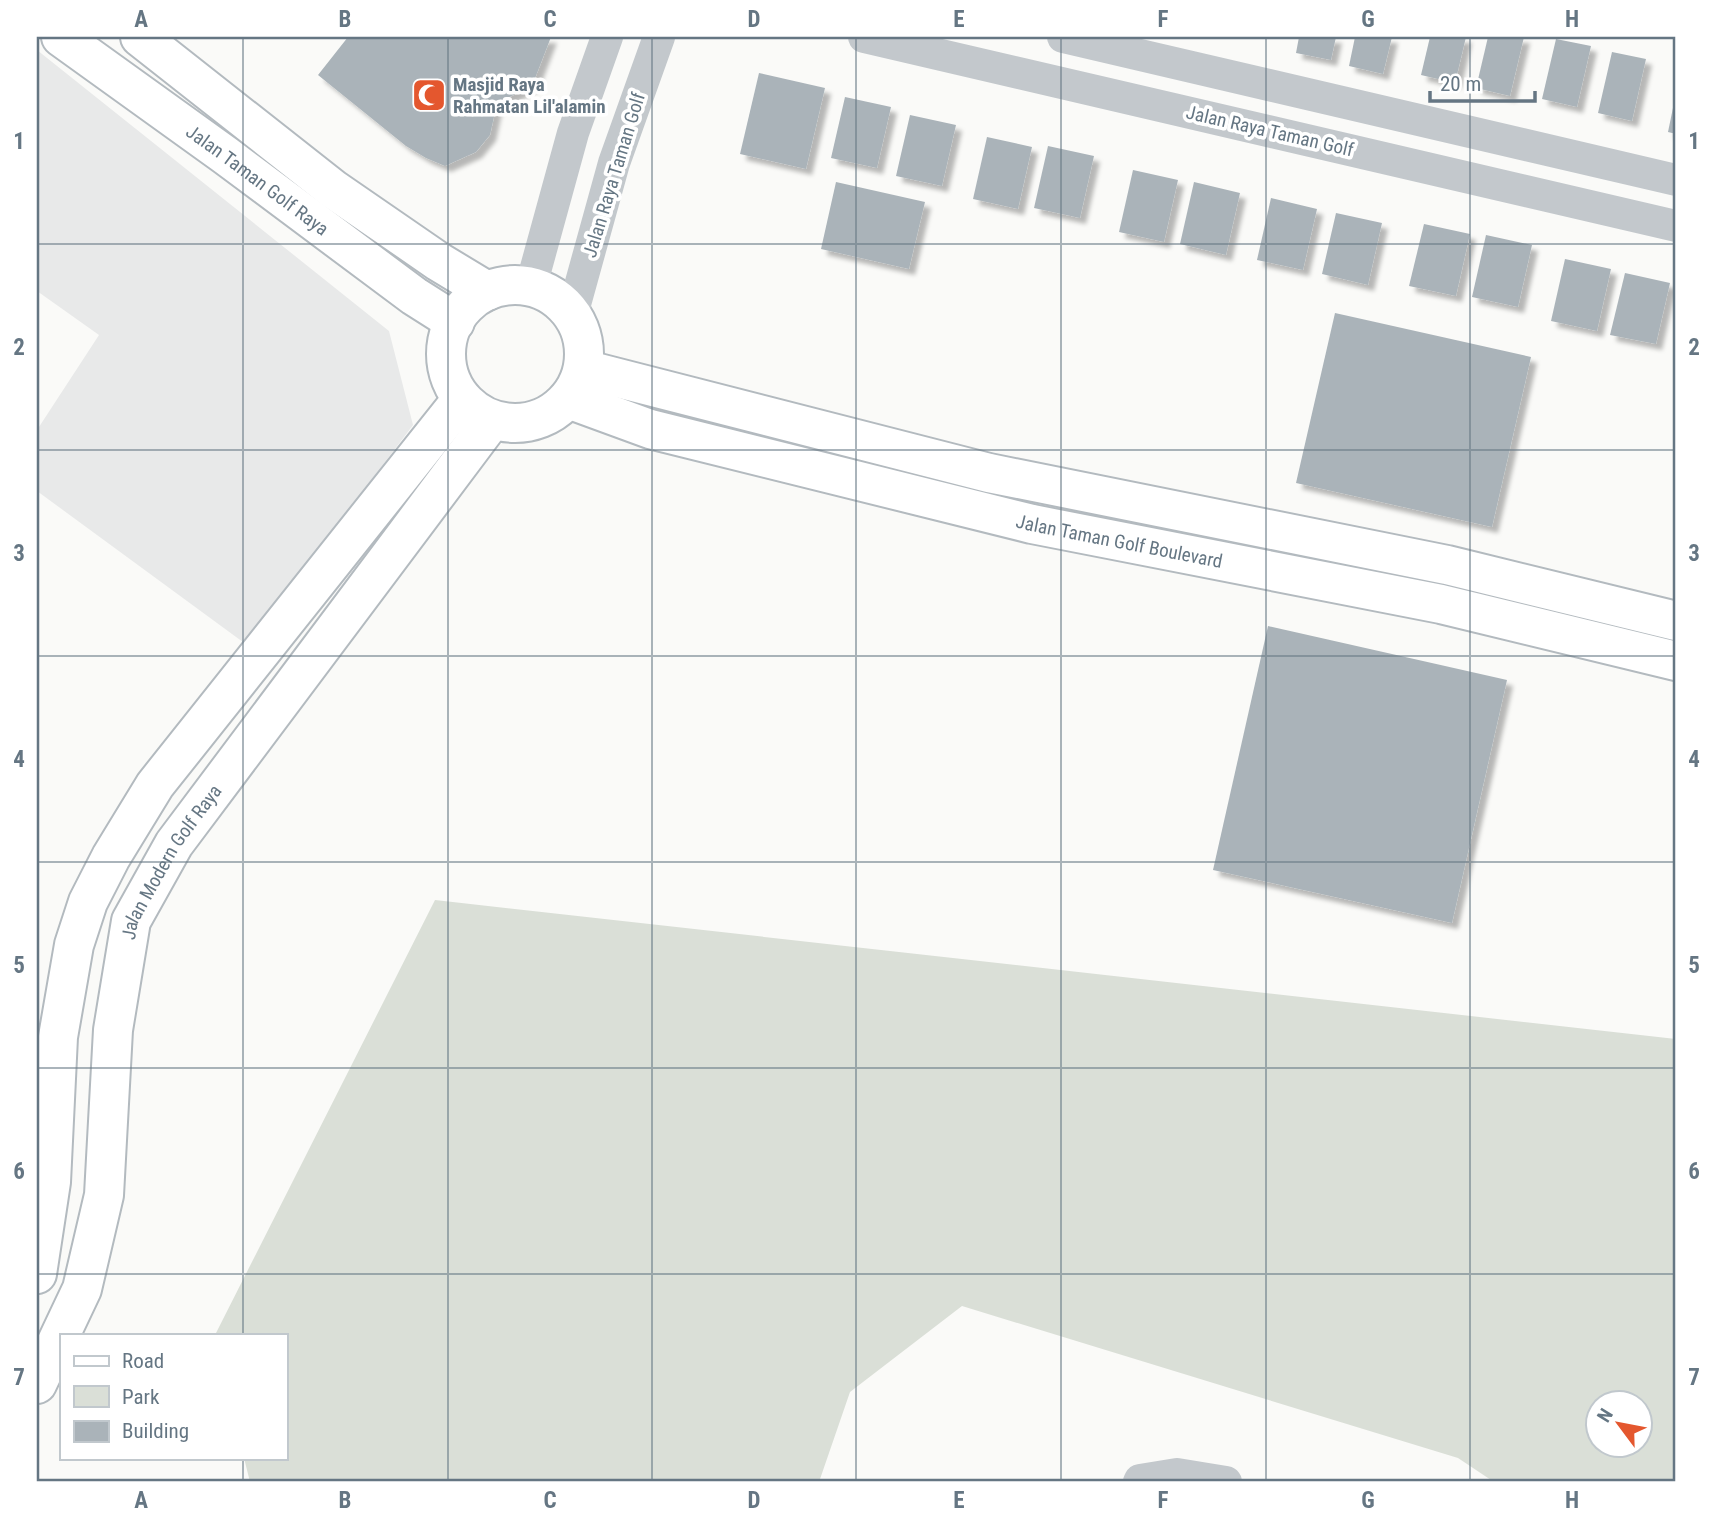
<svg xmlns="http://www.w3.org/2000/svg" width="1713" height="1519" font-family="'Roboto Condensed',sans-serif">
<defs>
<filter id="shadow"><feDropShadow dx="6" dy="6" stdDeviation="2" flood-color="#0004"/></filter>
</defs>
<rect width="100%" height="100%" fill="#fafaf8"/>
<polygon fill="#e8e9e9" points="37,50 389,331 413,425 247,645 37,491 37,430 99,335 37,291"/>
<path fill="#dadfd7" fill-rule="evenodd" d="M435,900L1676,1039V1482H1494L1458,1458L962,1306L850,1392L819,1482H250L244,1458H285V1335H215ZM1598,1404H1640V1446H1598Z"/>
<g fill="#aab3b9" filter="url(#shadow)">
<polygon points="348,37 551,37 532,86 497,103 490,135 476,152 445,166 426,158 406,146 318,75"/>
<polygon points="1299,37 1336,37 1331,60 1296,53"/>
<polygon points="1355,37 1392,37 1383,74 1349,66"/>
<polygon points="1430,37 1466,37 1455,83 1421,75"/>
<polygon points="1488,37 1524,37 1510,96 1476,88"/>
<polygon points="1556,39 1591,46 1577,107 1542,99"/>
<polygon points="1612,52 1646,59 1632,121 1598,113"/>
<polygon points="759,73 825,88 806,169 740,154"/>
<polygon points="845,97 891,107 877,168 831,158"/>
<polygon points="1675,98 1676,98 1676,134 1668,132"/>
<polygon points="910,115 956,125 942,186 896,176"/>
<polygon points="987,137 1032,147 1018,209 973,199"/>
<polygon points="1048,146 1094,156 1080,218 1034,208"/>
<polygon points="1133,170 1178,180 1164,242 1119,232"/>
<polygon points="836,182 925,202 909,269 821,249"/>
<polygon points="1194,182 1240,193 1226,255 1180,244"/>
<polygon points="1271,198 1317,209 1303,270 1257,260"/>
<polygon points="1336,213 1382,223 1368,285 1322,274"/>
<polygon points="1424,224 1470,234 1456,296 1409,286"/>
<polygon points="1486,235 1532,245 1518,307 1472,297"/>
<polygon points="1565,259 1611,269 1597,331 1551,321"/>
<polygon points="1625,273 1670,283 1656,344 1610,335"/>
<polygon points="1335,313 1531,357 1492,527 1296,483"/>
<polygon points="1268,626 1507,680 1452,923 1213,870"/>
</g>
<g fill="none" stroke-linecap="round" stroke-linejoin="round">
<g stroke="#b3babf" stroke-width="42">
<g id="secondary">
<path id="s1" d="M61,37L225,155L414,296L455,322"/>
<polyline points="140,37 333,189 439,262 487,291"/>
<circle cx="515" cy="354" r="69"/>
<polyline points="583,369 989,473 1447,565 1676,621"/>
<path id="s2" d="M568,399L650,429L1032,524L1441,604L1676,661"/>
<polyline points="37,1274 51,1182 58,1037 74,945 88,902 111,857 155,785 462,399"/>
<path id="s3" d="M37,1384L82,1289L104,1195L113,1030L131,921L174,844L492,420"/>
</g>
</g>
<g stroke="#c3c8cc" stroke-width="32">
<polyline points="864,37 1676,226"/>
<polyline points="1063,37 1676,180"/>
<polyline points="531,286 573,133 607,37"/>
<polyline points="572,315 614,163 659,37"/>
<polyline points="1139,1482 1140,1480 1177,1474 1226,1482"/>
</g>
<use href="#secondary" stroke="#fff" stroke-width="38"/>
</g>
<path fill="none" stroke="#657683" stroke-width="2" stroke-opacity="0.55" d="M243,37V1335M448,37V1482M652,37V1482M856,37V1482M1061,37V1482M1266,37V1482M1470,37V1482M37,244H1676M37,450H1676M37,656H1676M37,862H1676M37,1068H1676M37,1274H1676M243,1458V1482"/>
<defs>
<g id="mosque-square" transform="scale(1.75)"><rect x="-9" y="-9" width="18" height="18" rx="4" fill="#e4572e" stroke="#fff"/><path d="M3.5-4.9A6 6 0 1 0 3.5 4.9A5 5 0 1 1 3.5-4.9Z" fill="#fff"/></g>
</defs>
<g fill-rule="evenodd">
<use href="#mosque-square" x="429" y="95"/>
</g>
<g text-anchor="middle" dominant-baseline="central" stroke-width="7" stroke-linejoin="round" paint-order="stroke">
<g font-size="19" font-weight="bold" fill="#657683" stroke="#fff" text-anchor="start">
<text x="453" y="84">Masjid Raya<tspan x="453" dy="22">Rahmatan Lil'alamin</tspan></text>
</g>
<g font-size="19" fill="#657683" stroke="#fff">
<text transform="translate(1270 131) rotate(13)">Jalan Raya Taman Golf</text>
<text transform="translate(614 175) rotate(-73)">Jalan Raya Taman Golf</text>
<text stroke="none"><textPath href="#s1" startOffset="243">Jalan Taman Golf Raya</textPath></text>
<text stroke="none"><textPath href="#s2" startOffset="570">Jalan Taman Golf Boulevard</textPath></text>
<text stroke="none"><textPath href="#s3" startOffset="548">Jalan Modern Golf Raya</textPath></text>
</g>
</g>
<rect width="1713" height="1519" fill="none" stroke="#ffffff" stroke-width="77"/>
<rect x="60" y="1334" width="228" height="126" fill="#ffffff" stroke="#c1c8cd" stroke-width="2"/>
<rect x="74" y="1356" width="35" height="10" fill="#ffffff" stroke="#c1c8cd" stroke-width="2"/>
<text x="122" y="1368" font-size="21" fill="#657683">Road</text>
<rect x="74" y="1386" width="35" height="21" fill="#dadfd7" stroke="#c1c8cd" stroke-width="2"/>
<text x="122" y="1404" font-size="21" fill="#657683">Park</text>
<rect x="74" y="1421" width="35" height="21" fill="#aab3b9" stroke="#c1c8cd" stroke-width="2"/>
<text x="122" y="1438" font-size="21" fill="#657683">Building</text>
<g transform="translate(1619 1424) rotate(302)"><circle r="33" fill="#ffffff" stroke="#c1c8cd" stroke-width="2"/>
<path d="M0-5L12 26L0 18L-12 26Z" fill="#e4572e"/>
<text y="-10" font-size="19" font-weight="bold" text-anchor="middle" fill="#657683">N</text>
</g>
<path d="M1430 91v10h105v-10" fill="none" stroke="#657683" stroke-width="3.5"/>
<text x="1440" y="91" font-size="21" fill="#657683" stroke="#ffffff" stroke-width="5" paint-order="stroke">20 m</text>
<rect x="38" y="38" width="1636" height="1442" fill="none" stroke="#657683" stroke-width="2.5"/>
<g font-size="23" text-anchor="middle" font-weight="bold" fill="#657683">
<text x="141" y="27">A</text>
<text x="345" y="27">B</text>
<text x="550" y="27">C</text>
<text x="754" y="27">D</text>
<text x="959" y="27">E</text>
<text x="1163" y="27">F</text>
<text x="1368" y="27">G</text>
<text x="1572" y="27">H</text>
<text x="19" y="149">1</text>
<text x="1694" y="149">1</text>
<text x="19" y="355">2</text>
<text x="1694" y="355">2</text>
<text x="19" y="561">3</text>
<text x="1694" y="561">3</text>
<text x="19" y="767">4</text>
<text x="1694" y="767">4</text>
<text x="19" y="973">5</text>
<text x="1694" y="973">5</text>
<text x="19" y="1179">6</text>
<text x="1694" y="1179">6</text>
<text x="19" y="1385">7</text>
<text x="1694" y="1385">7</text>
<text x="141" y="1508">A</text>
<text x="345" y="1508">B</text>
<text x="550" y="1508">C</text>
<text x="754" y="1508">D</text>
<text x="959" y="1508">E</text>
<text x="1163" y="1508">F</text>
<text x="1368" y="1508">G</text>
<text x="1572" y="1508">H</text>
</g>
</svg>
